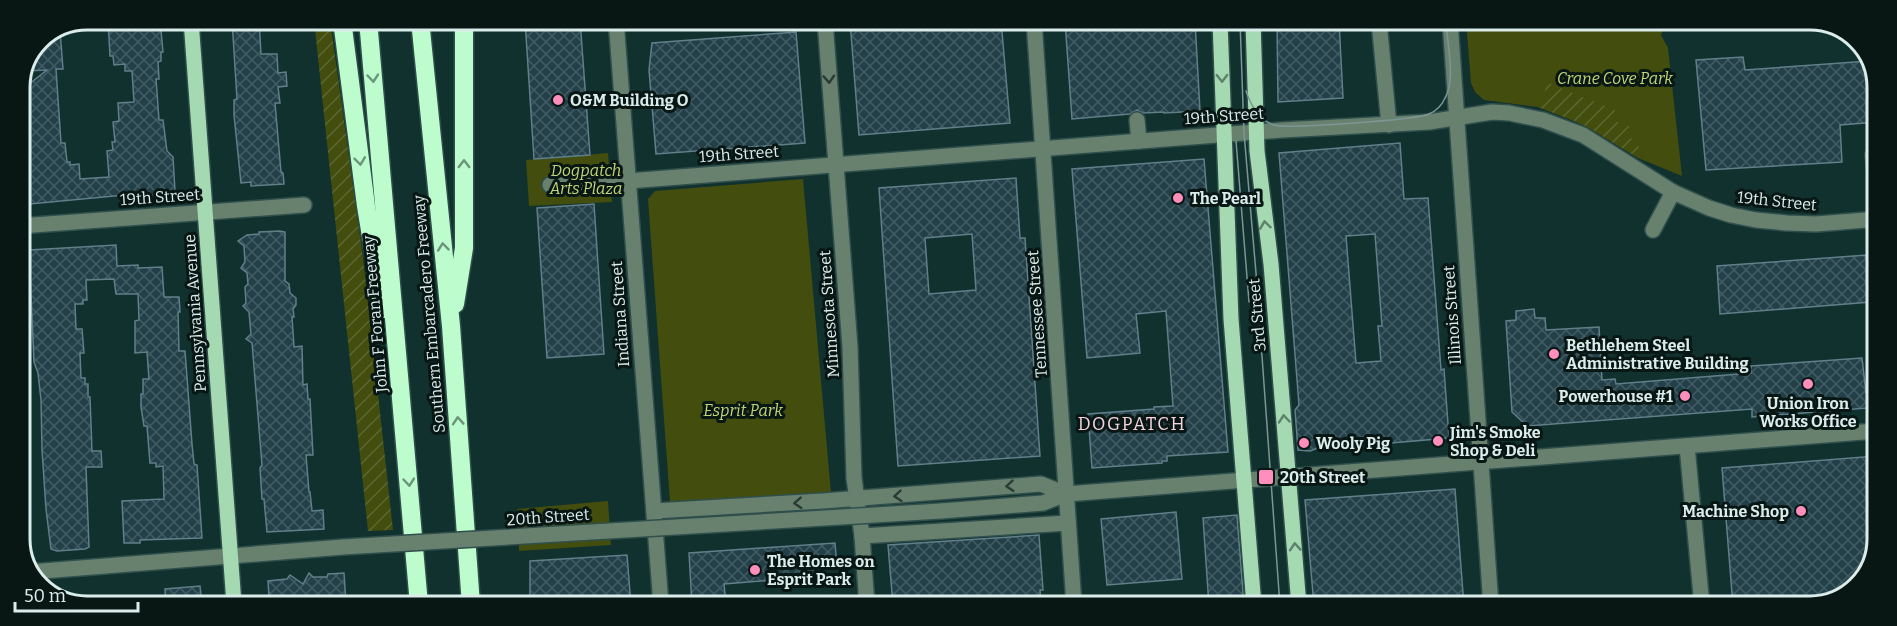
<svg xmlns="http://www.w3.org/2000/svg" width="1897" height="626" font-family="Bitter,serif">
<defs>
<pattern id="garden-furrows" width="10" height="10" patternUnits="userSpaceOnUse" patternTransform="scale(1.5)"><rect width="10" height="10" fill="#424d0e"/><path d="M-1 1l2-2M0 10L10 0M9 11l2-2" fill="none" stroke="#5d6731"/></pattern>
<pattern id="building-cross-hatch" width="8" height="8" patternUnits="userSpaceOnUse" patternTransform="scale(1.5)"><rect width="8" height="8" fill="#234049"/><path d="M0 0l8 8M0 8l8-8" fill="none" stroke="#425c63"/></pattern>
</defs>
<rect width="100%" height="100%" fill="#10312e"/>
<g fill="#424d0e">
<polygon points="1466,21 1666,22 1661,35 1668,48 1682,176 1638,158 1597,132 1568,118 1538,107 1484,100 1475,92 1471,83"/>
<polygon points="608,153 612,202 529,206 526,160"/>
<polygon points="803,179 831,493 670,502 648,199 655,191"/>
<polygon points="608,501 611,545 519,551 517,509"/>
</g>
<g fill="url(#garden-furrows)">
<polygon points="314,20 330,20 363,258 393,530 368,531"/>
<polygon points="1548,83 1615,110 1612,120 1630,127 1627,137 1635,140 1634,144 1641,148 1638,158 1584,125 1538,107"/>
</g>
<g fill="url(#building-cross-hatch)" stroke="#607f8a" stroke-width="1.5" fill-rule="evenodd">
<polygon points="108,20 160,20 163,52 161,52 161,61 158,62 159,79 156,79 159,120 163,120 167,151 173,157 175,191 166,192 166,195 145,196 145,194 114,196 30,204 30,202 28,202 27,184 22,184 20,91 47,70 26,71 39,39 60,31 63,69 56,69 61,143 65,143 67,162 70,162 70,165 79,164 80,179 109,177 107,151 113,150 112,142 115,142 113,122 119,121 118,103 134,102 132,71 125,71 125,64 114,65 113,56 110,56"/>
<polygon points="232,20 259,20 261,54 277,54 278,73 286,72 287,86 278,87 280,103 275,103 281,172 283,173 284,184 251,186 251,182 241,183 234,115 234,100 237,99"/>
<polygon points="525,20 580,20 590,155 534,159"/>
<polygon points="850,21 1001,21 1010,123 859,135"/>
<polygon points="1065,21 1195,21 1200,111 1164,113 1164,112 1143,113 1137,110 1130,114 1072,119"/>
<polygon points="1277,21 1339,21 1343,98 1278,102"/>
<polygon points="796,32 805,143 656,154 649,70 652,43"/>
<polygon points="1743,57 1745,70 1869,61 1877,82 1877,122 1840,125 1842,162 1706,170 1696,60"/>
<path d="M1400,143L1404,199L1428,198L1441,370L1444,369L1449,438L1367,445L1365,447L1350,448L1348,446L1318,448L1310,451L1298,450L1295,410L1299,405L1279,153ZM1375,234L1382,326H1378L1381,361L1356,363L1346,236Z"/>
<polygon points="1204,159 1228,452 1167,456 1167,461 1162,461 1162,463 1092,468 1088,414 1154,409 1154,407 1173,406 1166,311 1136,314 1140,353 1087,358 1072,169"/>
<path d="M1016,178L1020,238H1025L1040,456L898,466L879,188ZM972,234L976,290L929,294L925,238Z"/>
<polygon points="594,204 604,354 547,358 537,208"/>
<polygon points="280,231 285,232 285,281 289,284 290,293 296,298 296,305 293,309 294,317 292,317 294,347 302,346 303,385 307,384 308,399 310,399 313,455 306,455 309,492 310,492 312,511 323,510 324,529 267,532 264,499 262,499 260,468 262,465 252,343 246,339 251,334 249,312 243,306 246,303 245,287 248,284 247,273 241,268 245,262 244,246 238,241 247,235 259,234 259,232"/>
<polygon points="116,245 117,266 138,265 138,268 162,267 164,297 179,297 180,312 178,312 179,351 185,351 192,444 194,464 197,465 202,538 140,540 140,543 124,543 122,501 164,499 163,466 156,467 156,463 150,463 147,426 144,426 141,407 141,394 143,394 143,379 149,379 147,352 135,353 135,321 139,320 138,294 116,294 114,279 86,280 87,300 83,300 83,304 75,304 76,329 82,329 84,353 80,353 81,378 85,378 85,384 88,384 88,397 90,397 92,451 101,451 102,467 86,467 89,547 85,549 57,551 51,549 46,509 42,450 41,400 38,373 34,362 29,250"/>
<polygon points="1867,255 1871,302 1720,314 1717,266"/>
<polygon points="1534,309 1535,318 1545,318 1546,330 1599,327 1602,380 1615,379 1616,384 1751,373 1751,366 1862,358 1866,393 1876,392 1876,406 1867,407 1868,408 1752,417 1752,409 1527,426 1512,412 1506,321 1516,320 1516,311"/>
<polygon points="1876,456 1875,557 1852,592 1811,606 1733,606 1722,468"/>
<polygon points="1455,489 1464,606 1314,606 1305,500"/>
<polygon points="1176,512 1182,579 1107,585 1101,519"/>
<polygon points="1237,515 1244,606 1209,606 1203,518"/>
<polygon points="1039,535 1043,590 1040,590 1041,605 893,605 888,545"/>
<polygon points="835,543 837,568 821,568 821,573 800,575 800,578 724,584 726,605 692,605 689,553"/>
<polygon points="627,555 631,605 530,605 530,561"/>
<polygon points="309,573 313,577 327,577 328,574 344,573 346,604 273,604 272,600 269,597 268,581 287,579 290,575 303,584"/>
<polygon points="200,586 202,604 166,604 165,589"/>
</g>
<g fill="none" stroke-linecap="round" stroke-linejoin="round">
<g stroke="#304f4c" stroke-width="18">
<g id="minor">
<polyline points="616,20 661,605"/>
<polyline points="825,21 850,347 854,478 862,536 867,605"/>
<polyline points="1034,21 1074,605"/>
<polyline points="1450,21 1491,606"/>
<polyline points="1380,32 1389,125"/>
<polyline points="1137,120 1139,141"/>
<polyline points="550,185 591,182 601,186 611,185 628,181 1282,130 1429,122 1492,112 1509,113 1543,120 1583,135 1673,192 1709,208 1731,215 1756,220 1787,223 1816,224 1866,220 1877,222"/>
<polyline points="1877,188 1873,155 1877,155"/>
<polyline points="20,226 304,205"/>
<polyline points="1653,230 1673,192"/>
<polyline points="1687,446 1702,606"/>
<polyline points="654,511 823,501 1041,484 1066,494"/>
<polyline points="941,511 1043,503 1066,494 1876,431"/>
<polyline points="862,536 1068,523"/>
<polyline points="30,572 343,547"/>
</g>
</g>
<g stroke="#304f4c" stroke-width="18">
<g id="major">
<polyline points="191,20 234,604"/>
<polyline points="1220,21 1231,319 1254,606"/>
<polyline points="1253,21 1257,151 1271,264 1299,606"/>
</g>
</g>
<g stroke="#304f4c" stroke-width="21">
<g id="highway">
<polyline points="342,20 366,206 383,309"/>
<polyline points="368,20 419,605"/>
<polyline points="420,20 451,326 471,605"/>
<polyline points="455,304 464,248 464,20"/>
</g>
</g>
<use href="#minor" stroke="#68816f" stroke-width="15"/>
<use href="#major" stroke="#a4d9b2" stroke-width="15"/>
<use href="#highway" stroke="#bcfccd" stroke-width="18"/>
<g stroke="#7d9694" stroke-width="1.5">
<polyline points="1240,21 1244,133 1256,273 1280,606"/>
<path d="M1246,91C1251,105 1258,120 1274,125C1286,129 1416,120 1429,114C1436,111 1442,105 1445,98C1456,80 1447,42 1446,21"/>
<polyline points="1236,141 1249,302"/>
</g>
<g stroke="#304f4c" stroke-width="18" stroke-linecap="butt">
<polyline id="minor-bridge" points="343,547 941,511"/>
</g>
<use href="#minor-bridge" stroke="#68816f" stroke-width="15"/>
</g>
<defs><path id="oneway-chevron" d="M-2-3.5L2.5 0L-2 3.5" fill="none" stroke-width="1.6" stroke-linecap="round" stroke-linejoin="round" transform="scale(1.5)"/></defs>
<g stroke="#6b947a">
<use href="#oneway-chevron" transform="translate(373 78) rotate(85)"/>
<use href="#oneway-chevron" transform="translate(360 161) rotate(83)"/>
<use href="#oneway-chevron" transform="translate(464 164) rotate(-90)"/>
<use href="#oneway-chevron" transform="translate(443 247) rotate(-96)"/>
<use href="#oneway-chevron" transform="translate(458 421) rotate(-94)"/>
<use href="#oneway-chevron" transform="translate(409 482) rotate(85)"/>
</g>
<g stroke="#5e816b">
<use href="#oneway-chevron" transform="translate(1222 78) rotate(89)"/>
<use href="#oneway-chevron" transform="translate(1265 225) rotate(-98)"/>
<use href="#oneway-chevron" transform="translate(1284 419) rotate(-95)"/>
<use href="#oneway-chevron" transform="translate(1295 547) rotate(-94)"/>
</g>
<g stroke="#2a3b34">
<use href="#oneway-chevron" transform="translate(829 79) rotate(86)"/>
<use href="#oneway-chevron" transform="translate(1010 486) rotate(175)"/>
<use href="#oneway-chevron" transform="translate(898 496) rotate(175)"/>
<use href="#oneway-chevron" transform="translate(798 503) rotate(177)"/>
</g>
<g fill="#fe8ebb" stroke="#081614" stroke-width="2">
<circle cx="558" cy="100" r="6"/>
<circle cx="1178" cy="198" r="6"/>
<circle cx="1554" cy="354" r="6"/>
<circle cx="1808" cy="384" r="6"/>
<circle cx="1685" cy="396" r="6"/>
<circle cx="1438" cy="441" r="6"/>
<circle cx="1304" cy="443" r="6"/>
<rect x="1258" y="469" width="16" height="16" rx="3"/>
<circle cx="1801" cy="511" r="6"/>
<circle cx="755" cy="570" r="6"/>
</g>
<g text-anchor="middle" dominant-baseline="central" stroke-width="6" stroke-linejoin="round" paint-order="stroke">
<g font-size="16" font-style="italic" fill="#c1d578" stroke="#081614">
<text x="1615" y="78">Crane Cove Park</text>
<text x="586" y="170">Dogpatch<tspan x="586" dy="18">Arts Plaza</tspan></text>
<text x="743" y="410">Esprit Park</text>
</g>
<g font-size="16" font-weight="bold" fill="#dbedeb" stroke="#081614" text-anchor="start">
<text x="570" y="100">O&amp;M Building O</text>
<text x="1190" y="198">The Pearl</text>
<text x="1566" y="345">Bethlehem Steel<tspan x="1566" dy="18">Administrative Building</tspan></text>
<text x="1673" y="396" text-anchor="end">Powerhouse #1</text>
<text x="1808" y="403" text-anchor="middle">Union Iron<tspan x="1808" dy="18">Works Office</tspan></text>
<text x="1450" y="432">Jim's Smoke<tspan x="1450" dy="18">Shop &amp; Deli</tspan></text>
<text x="1316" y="443">Wooly Pig</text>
<text x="1280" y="477">20th Street</text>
<text x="1789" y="511" text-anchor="end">Machine Shop</text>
<text x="767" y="561">The Homes on<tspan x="767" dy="18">Esprit Park</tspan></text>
</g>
<g font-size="16" fill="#dbedeb" stroke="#081614">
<text transform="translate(1224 116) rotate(-4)">19th Street</text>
<text transform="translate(739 154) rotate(-4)">19th Street</text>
<text transform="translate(160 197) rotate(-4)">19th Street</text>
<text transform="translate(1777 201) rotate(6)">19th Street</text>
<text transform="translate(195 313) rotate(-94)">Pennsylvania Avenue</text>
<text transform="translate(375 314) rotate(-95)">John F Foran Freeway</text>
<text transform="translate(429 314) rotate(-95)">Southern Embarcadero Freeway</text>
<text transform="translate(620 314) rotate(-94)">Indiana Street</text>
<text transform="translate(829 314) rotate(-94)">Minnesota Street</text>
<text transform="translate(1037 314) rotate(-94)">Tennessee Street</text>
<text transform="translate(1257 315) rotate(-95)">3rd Street</text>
<text transform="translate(1452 315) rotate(-94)">Illinois Street</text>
<text transform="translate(548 517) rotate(-4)">20th Street</text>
</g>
<g font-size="18" letter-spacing="1.5" fill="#f6d4e0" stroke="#081614">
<text x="1132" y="424">DOGPATCH</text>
</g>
</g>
<path d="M0 0H1897V626H0ZM87 30H1810A57 57 0 0 1 1867 87V539A57 57 0 0 1 1810 596H87A57 57 0 0 1 30 539V87A57 57 0 0 1 87 30Z" fill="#081614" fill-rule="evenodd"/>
<path fill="none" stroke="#dbedeb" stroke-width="3" d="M87 30H1810A57 57 0 0 1 1867 87V539A57 57 0 0 1 1810 596H87A57 57 0 0 1 30 539V87A57 57 0 0 1 87 30Z"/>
<path d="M15 602v9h123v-9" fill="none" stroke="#dbedeb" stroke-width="3"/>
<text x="24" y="602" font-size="18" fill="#dbedeb" stroke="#081614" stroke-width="4.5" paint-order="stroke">50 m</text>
</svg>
